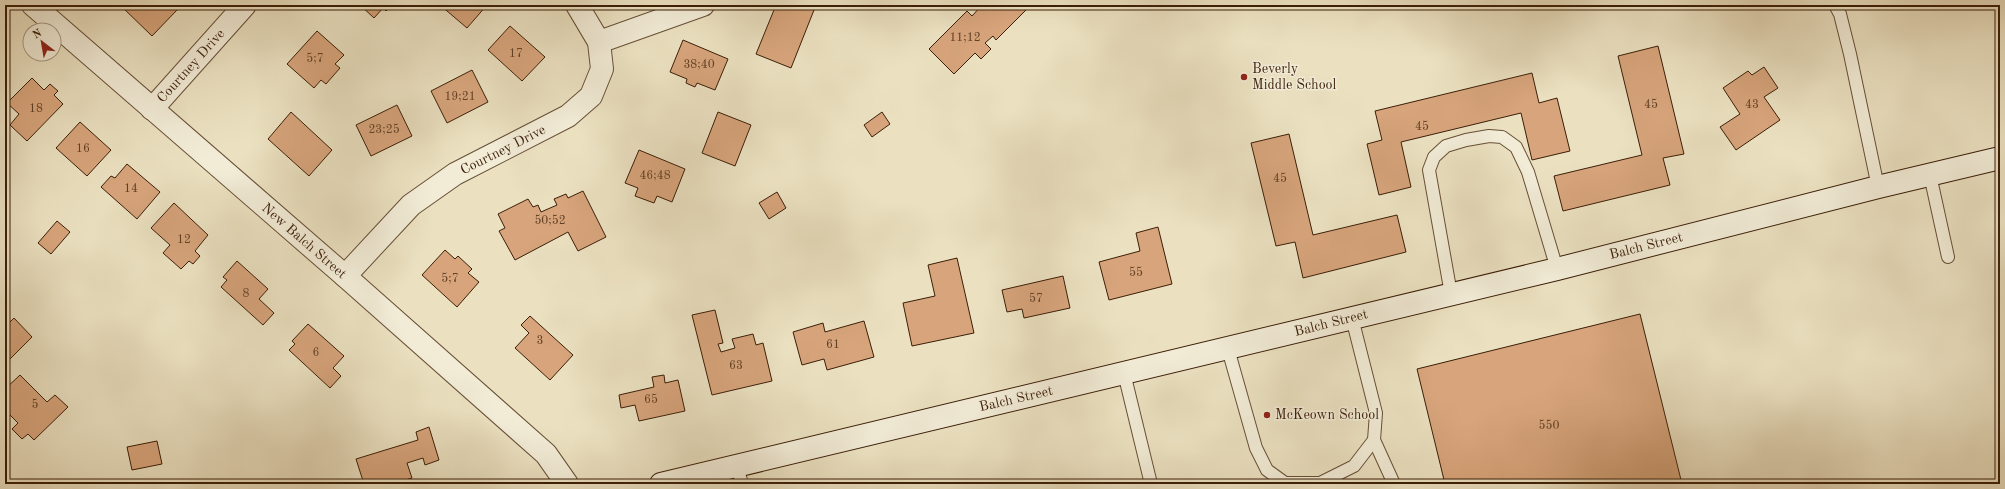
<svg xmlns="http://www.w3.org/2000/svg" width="2005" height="489" font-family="'Old Standard TT',serif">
<rect width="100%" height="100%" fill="#ebe1c1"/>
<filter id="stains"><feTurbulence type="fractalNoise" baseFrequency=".005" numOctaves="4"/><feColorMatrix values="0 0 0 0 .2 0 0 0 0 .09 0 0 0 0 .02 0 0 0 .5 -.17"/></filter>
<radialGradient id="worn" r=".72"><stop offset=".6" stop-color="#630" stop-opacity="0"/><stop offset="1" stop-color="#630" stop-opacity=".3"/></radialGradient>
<g fill="#d7a47b" stroke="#3b1e08">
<polygon points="120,5 172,5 177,10 152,36"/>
<polygon points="360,5 392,5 386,11 383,8 374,18"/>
<polygon points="440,5 487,5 467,28"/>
<polygon points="776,5 801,5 814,10 791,68 756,54"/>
<polygon points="982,5 1030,6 996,40 993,36 985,43 991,49 981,59 975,53 954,74 929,49 967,11 972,16"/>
<polygon points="510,26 545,57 522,81 488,50"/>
<polygon points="317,31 344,55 335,64 340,68 326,84 321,80 314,88 287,64"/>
<polygon points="683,40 728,59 715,90 697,83 695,87 686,83 687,79 670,72"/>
<polygon points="1658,46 1684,154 1663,158 1670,185 1563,211 1554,176 1642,155 1618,56"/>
<polygon points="1764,67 1778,88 1764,97 1780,120 1736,150 1720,127 1740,114 1723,88 1748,71 1752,75"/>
<polygon points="472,70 488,102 447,123 431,91"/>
<polygon points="1532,73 1539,103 1557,98 1570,151 1532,160 1521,113 1401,142 1411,187 1379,195 1367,144 1382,140 1375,111"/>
<polygon points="32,78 44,90 50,84 58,91 54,95 63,104 27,141 10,125 19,114 7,103"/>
<polygon points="397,105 412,136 371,156 356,125"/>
<polygon points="291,112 332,150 309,176 268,139"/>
<polygon points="718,112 751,125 735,166 702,153"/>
<polygon points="882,112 890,124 872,137 864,125"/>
<polygon points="80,122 111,150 87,176 56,148"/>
<polygon points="1289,134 1313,235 1397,215 1406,252 1303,278 1295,242 1276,246 1251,143"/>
<polygon points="639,150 685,169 672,202 657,196 654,203 635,196 638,188 625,183"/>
<polygon points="127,164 160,192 137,219 101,187 111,176 115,178"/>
<polygon points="583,191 606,237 578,251 568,232 515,260 499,231 505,228 498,214 528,199 533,207 538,205 541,212 557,205 554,199 566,194 568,198"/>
<polygon points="777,192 786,208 769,219 759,203"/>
<polygon points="174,203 208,235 195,251 200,256 193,264 189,261 181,269 163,253 170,245 151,228"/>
<polygon points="57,221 70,232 51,254 38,243"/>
<polygon points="1158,227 1172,284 1109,300 1099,262 1140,251 1136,233"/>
<polygon points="445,250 455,259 458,256 472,269 468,273 479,282 457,307 422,275"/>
<polygon points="957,258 974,333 912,346 903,303 935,296 928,265"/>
<polygon points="237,261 268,289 259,299 274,313 263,325 221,287 227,280 223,277"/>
<polygon points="1063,276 1070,308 1024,318 1022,309 1007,312 1002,290"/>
<polygon points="715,310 723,343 718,344 721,352 735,348 732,339 753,334 756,345 763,343 772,381 712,395 692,315"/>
<polygon points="1640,314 1682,484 1445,484 1417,369"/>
<polygon points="530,316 573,355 550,380 515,348 529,333 521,325"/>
<polygon points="14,318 32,337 9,360 5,356 5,327"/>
<polygon points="864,321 874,357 827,370 824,359 802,365 793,332 823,323 825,332"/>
<polygon points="308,324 344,356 333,368 341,376 330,388 289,350 295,344 292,341"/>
<polygon points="20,375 47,402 55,395 68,407 34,440 28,434 22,439 12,429 18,423 5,410 5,389"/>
<polygon points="664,375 665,383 678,380 685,411 639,421 635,405 621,408 619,395 654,387 652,377"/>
<polygon points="429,427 439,460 425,465 423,458 407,463 412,478 392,484 364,484 356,459 418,440 416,432"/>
<polygon points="157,441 162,464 132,470 127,447"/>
</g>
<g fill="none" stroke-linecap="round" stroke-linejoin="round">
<g stroke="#674f36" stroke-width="14">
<g id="lane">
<polyline points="1835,5 1840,14 1850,54 1878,187"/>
<polyline points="1930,175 1948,257"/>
<polyline points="1451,294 1429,170 1434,157 1446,146 1466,140 1489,136 1502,137 1516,147 1528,172 1557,269"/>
<polyline points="1228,349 1256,448 1267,470 1285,483 1320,483 1354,466 1374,440 1376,413 1352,318"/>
<polyline points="1124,373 1151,484"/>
<polyline points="1374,440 1394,484"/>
<polyline points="737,466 742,484"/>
</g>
</g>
<g stroke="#674f36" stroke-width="24">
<g id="street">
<polyline points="33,5 345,276 546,454 567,484"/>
<polyline points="599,42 703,5"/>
<polyline points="152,109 245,5"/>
<polyline points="345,276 411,205 455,174 568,116 591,96 602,69 599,42 577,5"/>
</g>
</g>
<g stroke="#3b1e08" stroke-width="24">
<polyline id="secondary" points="661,484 1557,269 1878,187 2000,158"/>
</g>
<use href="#lane" stroke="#f2ecd7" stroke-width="12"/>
<use href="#street" stroke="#f2ecd7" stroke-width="22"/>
<use href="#secondary" stroke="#f2ecd7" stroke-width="22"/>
</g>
<g fill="#8f2418" stroke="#f2ecd7" stroke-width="1.5">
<circle cx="1244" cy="77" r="4"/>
<circle cx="1267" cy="415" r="4"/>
</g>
<g text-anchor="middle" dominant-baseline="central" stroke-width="3" stroke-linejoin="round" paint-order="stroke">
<g font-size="12" fill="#624025">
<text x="965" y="38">11;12</text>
<text x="516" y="54">17</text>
<text x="315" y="59">5;7</text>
<text x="699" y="65">38;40</text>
<text x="460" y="97">19;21</text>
<text x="1651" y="105">45</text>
<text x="1752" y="105">43</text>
<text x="36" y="109">18</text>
<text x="1422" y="127">45</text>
<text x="384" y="130">23;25</text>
<text x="83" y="149">16</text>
<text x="655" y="176">46;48</text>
<text x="1280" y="179">45</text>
<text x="131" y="189">14</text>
<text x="550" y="221">50;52</text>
<text x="184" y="240">12</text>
<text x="1136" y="273">55</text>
<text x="450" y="279">5;7</text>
<text x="246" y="294">8</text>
<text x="1036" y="299">57</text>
<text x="540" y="341">3</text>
<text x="833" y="345">61</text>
<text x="316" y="353">6</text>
<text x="736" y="366">63</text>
<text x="651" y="400">65</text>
<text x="35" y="405">5</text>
<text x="1549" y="426">550</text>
</g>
<g font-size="14" fill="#3b1e08" stroke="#f2ecd7">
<text transform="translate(191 66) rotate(-48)">Courtney Drive</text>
<text transform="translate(503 150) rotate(-27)">Courtney Drive</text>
<text transform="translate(304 241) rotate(41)">New Balch Street</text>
<text transform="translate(1646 246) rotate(-14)">Balch Street</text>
<text transform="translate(1331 323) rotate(-14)">Balch Street</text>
<text transform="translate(1016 399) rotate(-13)">Balch Street</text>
</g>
<g font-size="14" fill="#3b1e08" stroke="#f2ecd7" text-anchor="start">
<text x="1252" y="69">Beverly<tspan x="1252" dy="16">Middle School</tspan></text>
<text x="1275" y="415">McKeown School</text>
</g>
</g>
<rect width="2005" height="489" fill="none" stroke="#ebe1c1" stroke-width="20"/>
<rect x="6" y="6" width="1993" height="477" fill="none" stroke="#3b1e08" stroke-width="2"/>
<rect x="10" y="10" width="1985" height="469" fill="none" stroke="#3b1e08"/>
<g transform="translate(42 42) rotate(329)"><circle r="19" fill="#f2ecd7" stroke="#a99a84"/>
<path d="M0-3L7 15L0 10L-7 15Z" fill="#8f2418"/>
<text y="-6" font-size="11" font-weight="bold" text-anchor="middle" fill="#3b1e08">N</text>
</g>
<rect width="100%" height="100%" filter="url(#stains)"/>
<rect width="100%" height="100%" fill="url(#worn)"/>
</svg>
